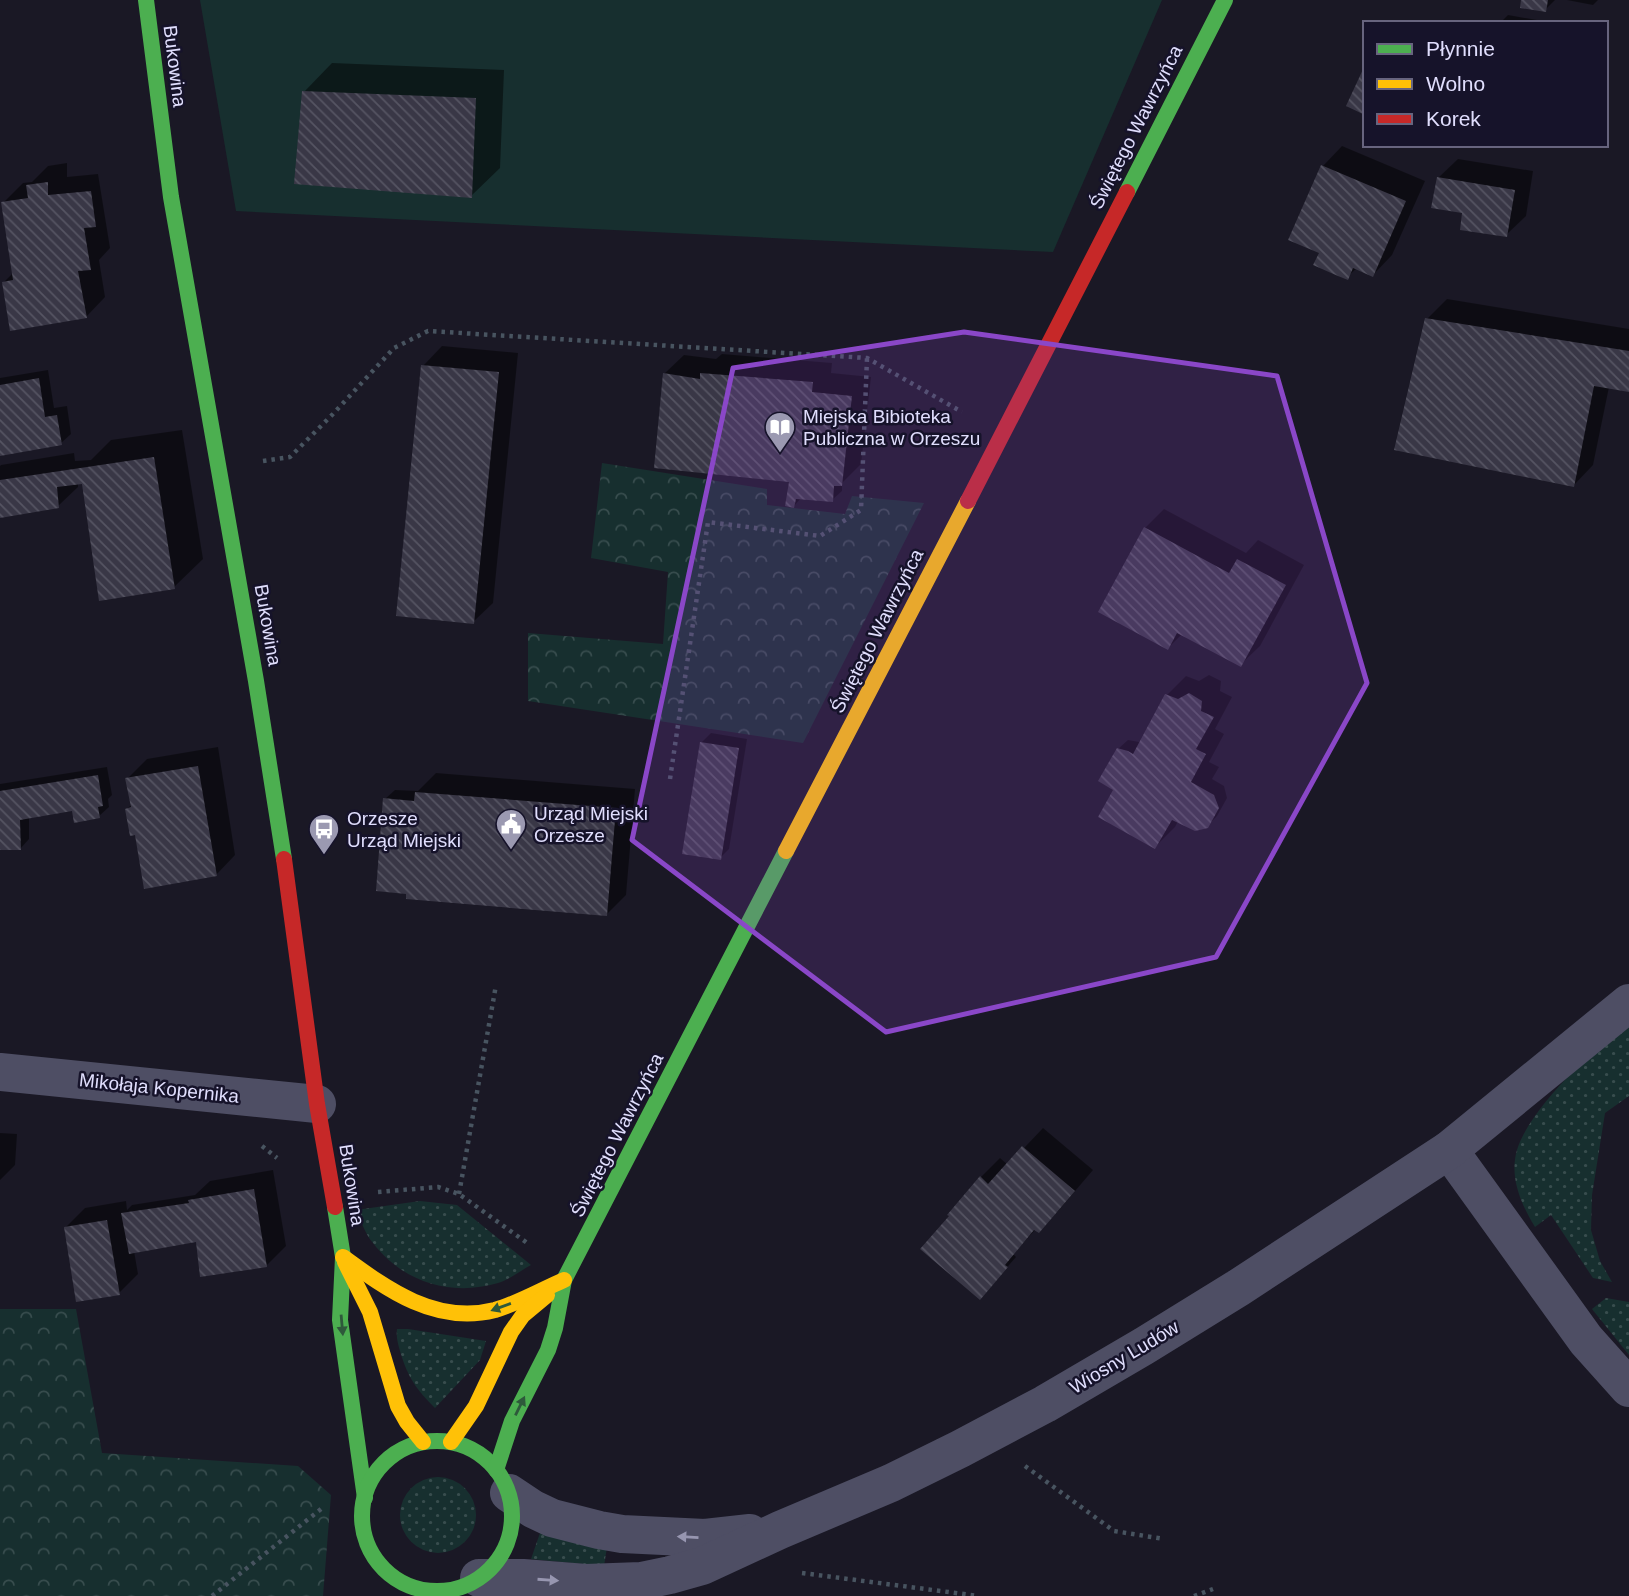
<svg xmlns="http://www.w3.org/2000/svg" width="1629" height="1596" font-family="Arial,sans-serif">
<defs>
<pattern id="grass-dots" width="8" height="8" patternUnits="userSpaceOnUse" patternTransform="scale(1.75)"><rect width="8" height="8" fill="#172f2f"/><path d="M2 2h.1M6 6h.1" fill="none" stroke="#384d4e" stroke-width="1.8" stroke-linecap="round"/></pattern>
<pattern id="park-crowns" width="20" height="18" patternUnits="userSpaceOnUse" patternTransform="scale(1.75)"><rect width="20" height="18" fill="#172f2f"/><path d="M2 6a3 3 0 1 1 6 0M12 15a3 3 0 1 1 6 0" fill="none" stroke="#384d4e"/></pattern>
<pattern id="building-back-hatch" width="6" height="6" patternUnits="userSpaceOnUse" patternTransform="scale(1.75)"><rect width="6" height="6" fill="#393746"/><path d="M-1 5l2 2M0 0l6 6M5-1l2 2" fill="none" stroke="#555462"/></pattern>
</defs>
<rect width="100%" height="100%" fill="#1a1825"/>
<g fill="url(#grass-dots)">
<path d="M1629,1019V1096L1605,1113L1592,1195L1591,1230L1600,1261L1612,1282L1593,1278L1551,1215L1535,1227C1521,1204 1509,1177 1517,1150C1529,1109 1596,1047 1629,1019Z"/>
<path d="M420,1201L457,1205L531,1265C520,1271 509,1280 498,1283C450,1297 403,1282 373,1243C365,1234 361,1220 356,1210Z"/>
<polygon points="1606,1298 1629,1302 1629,1355 1592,1309"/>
<path d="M397,1329H408L486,1341L480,1360L435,1408C416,1389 408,1378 400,1351C398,1344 396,1337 397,1329Z"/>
<circle cx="438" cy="1515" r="38"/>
<polygon points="540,1533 607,1547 604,1566 531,1559"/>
</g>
<g fill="url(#park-crowns)">
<polygon points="602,463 767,489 767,505 845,514 852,496 924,503 803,743 528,701 528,633 663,644 668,572 591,558"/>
<polygon points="0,1309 76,1309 102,1453 298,1466 331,1495 323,1596 0,1596"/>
</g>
<polygon fill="#172f2f" points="200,0 1162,0 1053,252 236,211"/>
<g fill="#0007">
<polygon points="1523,0 1555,0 1545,10"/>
<polygon points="1567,0 1598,0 1593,5"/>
<polygon points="1508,15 1554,23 1500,23"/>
<polygon points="332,63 504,70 500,168 471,196 304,92"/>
<polygon points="1342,146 1425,181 1392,255 1373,275 1357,268 1347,277 1321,253 1323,166"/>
<polygon points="1458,159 1533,171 1526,216 1506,235 1464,212 1438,178"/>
<polygon points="67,163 67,177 98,174 110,248 99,260 105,297 86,317 4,282 13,273 3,203 23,183 32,182 48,166"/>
<polygon points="1447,299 1629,329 1629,390 1609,387 1593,465 1574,485 1427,319"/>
<polygon points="442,346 518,353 493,603 473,622 423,366"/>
<polygon points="722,354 832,363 831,373 871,377 861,464 842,483 842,491 832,500 802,497 794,506 791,483 664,374 684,355 716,359"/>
<polygon points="48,370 54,408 67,406 71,434 61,443 0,454 0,378"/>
<polygon points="182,430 203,559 174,587 83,480 78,483 78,487 58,506 0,516 0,466 1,465 74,453 75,461 91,460 111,440"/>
<polygon points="1164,509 1246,553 1258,540 1304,565 1260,646 1240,665 1182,634 1168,648 1145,528"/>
<polygon points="1209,675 1221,681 1220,691 1232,697 1215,729 1224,734 1209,762 1219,767 1212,779 1224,786 1227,798 1217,816 1207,826 1178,821 1175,827 1155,847 1115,790 1118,749 1128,740 1139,742 1144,737 1167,695 1186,676 1199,681"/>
<polygon points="711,733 747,739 729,849 720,858 701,743"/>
<polygon points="218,747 235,855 216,875 127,809 132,804 127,779 147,759"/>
<polygon points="107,767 112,795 108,799 109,807 99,816 74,809 29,816 29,839 20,849 0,848 0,784"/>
<polygon points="436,773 635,789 626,895 607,914 385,799 395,790 418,791"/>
<polygon points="1043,1128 1093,1170 1058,1211 1036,1229 1013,1254 1016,1257 989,1288 981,1177 1000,1158 1008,1165"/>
<polygon points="0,1133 17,1134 15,1165 0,1180 0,1186"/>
<polygon points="273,1170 286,1246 266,1266 196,1240 134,1251 138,1274 119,1293 66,1227 85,1208 126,1201 127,1210 132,1205 195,1195 210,1181"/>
</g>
<g fill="url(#building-back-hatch)">
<polygon points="1521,0 1548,0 1546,12 1520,8"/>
<polygon points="1365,65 1365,115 1346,106"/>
<polygon points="302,91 476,98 472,198 294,184"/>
<polygon points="1321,165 1406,201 1373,277 1353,268 1348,280 1338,276 1313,265 1319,253 1288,240"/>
<polygon points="1437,177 1515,190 1507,237 1460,230 1462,213 1431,208"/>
<polygon points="48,182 48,195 91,191 96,227 84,228 91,270 78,271 87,318 10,331 2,282 13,280 1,202 28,198 26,185"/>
<polygon points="1425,318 1629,351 1629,392 1594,386 1574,487 1394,450"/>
<polygon points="421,365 499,372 474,624 396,616"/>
<polygon points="663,373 700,379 700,373 813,382 812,392 852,396 842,486 834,486 833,502 796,499 794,508 785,506 789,482 654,468"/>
<polygon points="39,378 45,417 57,415 62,445 0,456 0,385"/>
<polygon points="154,457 175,589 99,601 82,484 57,487 59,508 0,518 0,480"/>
<polygon points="1144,527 1229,573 1237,559 1286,585 1241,667 1177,633 1168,650 1098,612"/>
<polygon points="1189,693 1202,701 1201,711 1214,717 1196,749 1206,754 1191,782 1214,795 1219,808 1208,828 1195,831 1172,820 1155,849 1098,817 1113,790 1098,781 1117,748 1128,751 1133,754 1165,694 1178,699"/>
<polygon points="700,742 739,748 721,860 682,854"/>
<polygon points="198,766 217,876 144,889 135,835 130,836 125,809 131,807 125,778"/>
<polygon points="98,775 103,806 98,807 100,818 74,823 72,811 20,820 21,850 0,850 0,791"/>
<polygon points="415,792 616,808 607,916 406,899 406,894 376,891 383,798 414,801"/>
<polygon points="1022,1146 1075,1191 1039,1233 1034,1230 1005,1265 1008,1267 980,1300 920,1249 949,1216 947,1215 980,1176 988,1184"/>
<polygon points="254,1189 267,1267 200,1277 196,1242 129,1254 121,1213 189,1203 188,1200"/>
<polygon points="107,1220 120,1295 76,1302 64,1227"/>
</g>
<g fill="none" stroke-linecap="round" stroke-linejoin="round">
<g stroke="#485460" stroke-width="4.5" stroke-dasharray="3.5 5" stroke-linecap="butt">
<polyline points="263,461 290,457 333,414 394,348 428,331 867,358 962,412"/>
<polyline points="670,779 708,522 820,536 861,510 867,358"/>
<polyline points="262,1146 277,1158"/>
<polyline points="378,1192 438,1187 459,1194 530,1245"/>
<polyline points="459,1194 496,985"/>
<polyline points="1025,1466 1114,1531 1164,1539"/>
<polyline points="802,1573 979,1596"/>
<polyline points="212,1596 321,1509"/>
<polyline points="1194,1596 1213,1589"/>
</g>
<g stroke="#4e4e64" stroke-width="38">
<polyline points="0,1072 317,1104"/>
<polyline points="1449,1150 1586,1340 1629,1388"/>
<polyline points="509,1493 533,1509 552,1518 599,1530 622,1534 705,1538 750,1533"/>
<polyline points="479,1578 523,1578 586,1583 641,1581 670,1575 702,1566 780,1530 891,1483 960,1449 1045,1404 1144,1346 1238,1288 1449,1150 1629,1003"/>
</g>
<g stroke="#4caf50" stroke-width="16">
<polyline points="146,0 171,197 256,681 284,859"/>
<polyline points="1127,192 1225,0"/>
<polyline points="335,1207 343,1257 340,1320 365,1498"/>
<circle cx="437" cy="1516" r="75"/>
<polyline points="496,1470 512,1421 548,1350 555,1328 564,1280 786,851"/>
</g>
<g stroke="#ffc107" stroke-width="16">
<polyline points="786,851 968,501"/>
<path d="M343,1257C388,1290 436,1325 495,1310C519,1303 541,1290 564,1280"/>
<polyline points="345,1262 370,1312 398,1406 407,1422 423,1442"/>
<polyline points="451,1442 476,1406 511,1332 523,1315 547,1295"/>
</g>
<g stroke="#c62828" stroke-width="16">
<polyline points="968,501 1127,192"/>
<polyline points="284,859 317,1104 335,1207"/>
</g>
</g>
<defs><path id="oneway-solid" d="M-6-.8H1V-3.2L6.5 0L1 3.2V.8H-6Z" transform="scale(1.75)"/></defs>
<g fill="#2e593b">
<use href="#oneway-solid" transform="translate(501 1307) rotate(160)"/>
<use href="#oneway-solid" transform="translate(342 1325) rotate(85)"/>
<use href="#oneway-solid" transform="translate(520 1406) rotate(-64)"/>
</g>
<g fill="#9796b0">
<use href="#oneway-solid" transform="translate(688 1537) rotate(-177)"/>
<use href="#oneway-solid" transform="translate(548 1580) rotate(4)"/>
</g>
<path fill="#8a47c8" fill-opacity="0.2" stroke="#8a47c8" stroke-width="5" stroke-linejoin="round" d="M964,332L1277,376L1367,683L1216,957L886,1032L632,840L733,368Z"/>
<defs>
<g id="library-pin" transform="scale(1.575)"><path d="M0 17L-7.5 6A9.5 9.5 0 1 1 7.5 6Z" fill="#9b99b1" stroke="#16132a"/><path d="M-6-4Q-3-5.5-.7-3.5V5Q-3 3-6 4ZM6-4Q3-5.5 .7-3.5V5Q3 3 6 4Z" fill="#fff"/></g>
<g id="civic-pin" transform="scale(1.575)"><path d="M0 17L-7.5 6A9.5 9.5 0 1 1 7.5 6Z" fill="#9b99b1" stroke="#16132a"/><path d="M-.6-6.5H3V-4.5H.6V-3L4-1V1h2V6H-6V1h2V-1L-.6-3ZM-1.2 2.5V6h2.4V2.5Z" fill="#fff"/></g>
<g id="bus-pin" transform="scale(1.575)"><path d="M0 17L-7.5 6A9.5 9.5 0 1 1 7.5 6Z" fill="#9b99b1" stroke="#16132a"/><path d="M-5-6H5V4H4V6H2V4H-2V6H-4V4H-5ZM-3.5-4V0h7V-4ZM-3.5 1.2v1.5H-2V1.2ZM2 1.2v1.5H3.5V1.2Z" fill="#fff"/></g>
</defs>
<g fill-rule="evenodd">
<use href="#library-pin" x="780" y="427"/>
<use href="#civic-pin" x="511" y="824"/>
<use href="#bus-pin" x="324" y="829"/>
</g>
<g text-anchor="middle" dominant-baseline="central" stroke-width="5" stroke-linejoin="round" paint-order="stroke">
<g font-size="19" fill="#e0defd" stroke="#16132a">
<text transform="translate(175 66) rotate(83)">Bukowina</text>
<text transform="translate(1136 127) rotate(-63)">Świętego Wawrzyńca</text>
<text transform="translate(268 625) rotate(80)">Bukowina</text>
<text transform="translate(877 631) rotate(-63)">Świętego Wawrzyńca</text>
<text transform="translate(159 1088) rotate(6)">Mikołaja Kopernika</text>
<text transform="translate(617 1135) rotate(-63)">Świętego Wawrzyńca</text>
<text transform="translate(352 1185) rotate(81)">Bukowina</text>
<text transform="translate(1124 1357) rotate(-31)">Wiosny Ludów</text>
</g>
<g font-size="19" fill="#e0defd" stroke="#16132a" text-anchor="start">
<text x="803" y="416">Miejska Bibioteka<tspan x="803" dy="22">Publiczna w Orzeszu</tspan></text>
<text x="534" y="813">Urząd Miejski<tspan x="534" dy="22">Orzesze</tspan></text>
<text x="347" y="818">Orzesze<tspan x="347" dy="22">Urząd Miejski</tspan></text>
</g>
</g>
<rect x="1363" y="21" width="245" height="126" fill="#16132a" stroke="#67647e" stroke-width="2"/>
<rect x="1377" y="44" width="35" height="10" fill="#4caf50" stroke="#67647e" stroke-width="2"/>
<text x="1426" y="56" font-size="21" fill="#e0defd">Płynnie</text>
<rect x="1377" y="79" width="35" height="10" fill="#ffc107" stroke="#67647e" stroke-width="2"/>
<text x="1426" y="91" font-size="21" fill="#e0defd">Wolno</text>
<rect x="1377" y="114" width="35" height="10" fill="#c62828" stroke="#67647e" stroke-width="2"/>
<text x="1426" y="126" font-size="21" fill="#e0defd">Korek</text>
</svg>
